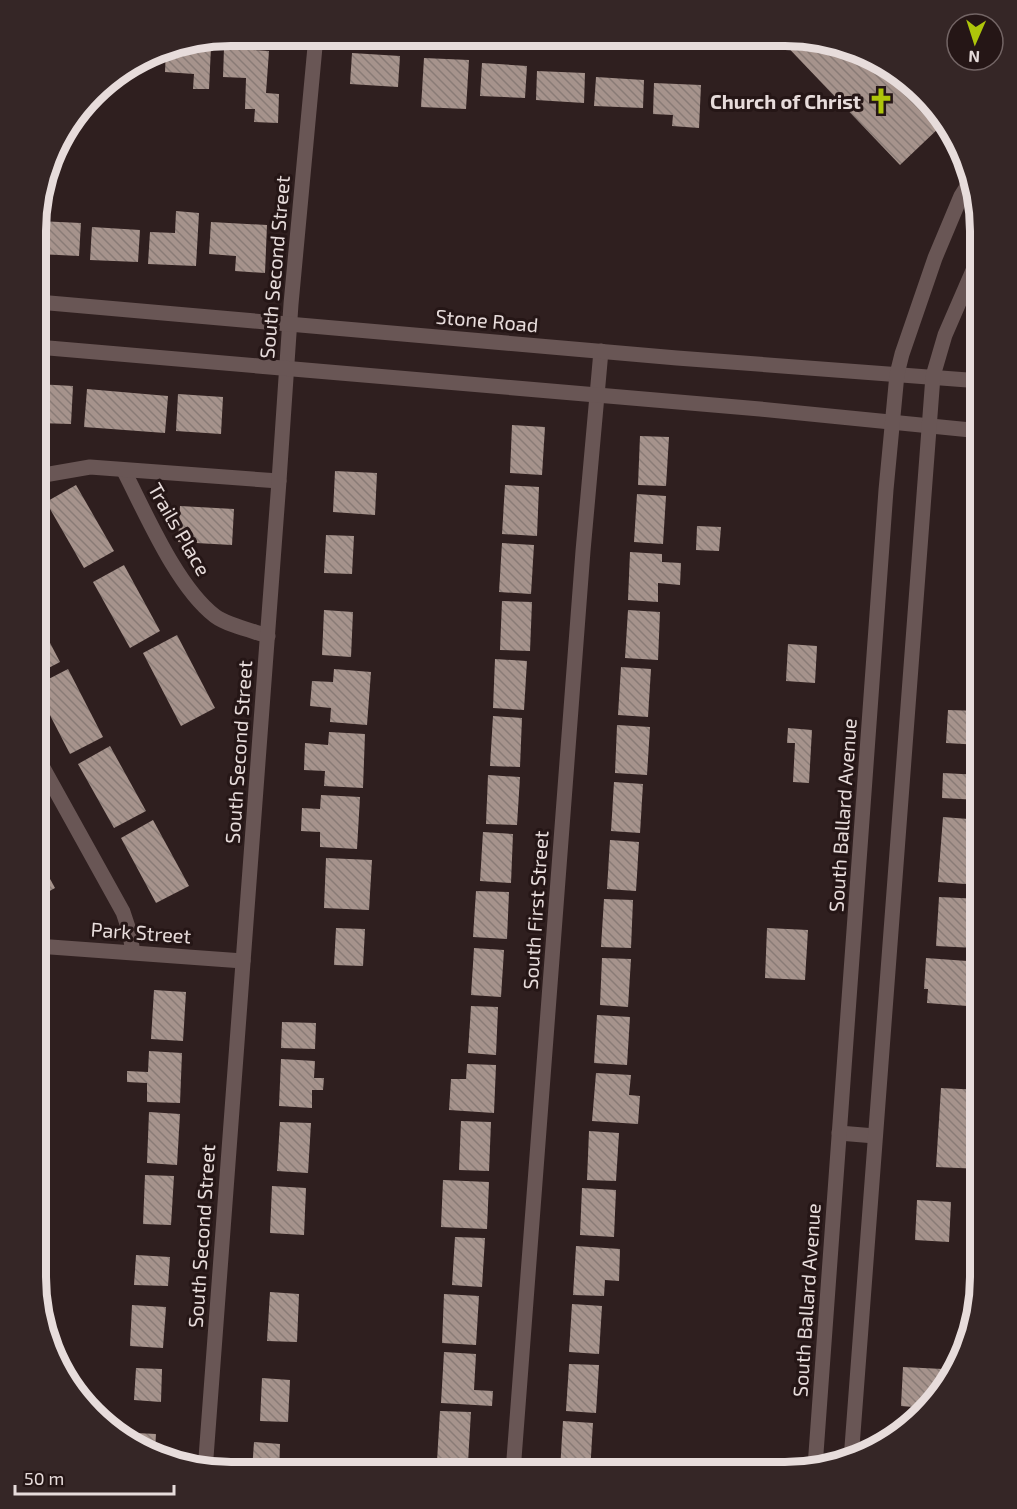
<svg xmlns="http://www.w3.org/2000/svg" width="1017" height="1509" font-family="'Exo 2',sans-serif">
<defs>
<pattern id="building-back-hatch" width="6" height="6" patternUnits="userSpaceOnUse" patternTransform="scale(1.5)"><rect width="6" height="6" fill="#a6938c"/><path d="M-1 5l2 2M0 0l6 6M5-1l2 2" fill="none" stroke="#897b76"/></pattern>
</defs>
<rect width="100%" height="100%" fill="#2f1f1f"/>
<g fill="url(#building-back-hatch)">
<polygon points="779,38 812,38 904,76 942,125 900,165"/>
<polygon points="177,45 211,47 209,89 193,89 194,74 165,72 166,48"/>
<polygon points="224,48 269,51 266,93 279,94 278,123 254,122 255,109 245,109 246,78 223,77"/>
<polygon points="352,53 400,56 398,87 350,84"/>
<polygon points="153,55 152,68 133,67"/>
<polygon points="424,58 469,60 466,109 421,107"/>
<polygon points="482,63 527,66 525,98 480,96"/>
<polygon points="537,71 585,73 584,103 536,100"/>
<polygon points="596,77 644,80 643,108 594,106"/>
<polygon points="654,83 701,85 699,128 672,126 673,115 653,114"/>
<polygon points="176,211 199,213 196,266 148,264 150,232 175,233"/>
<polygon points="38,221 81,223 79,256 38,254"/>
<polygon points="211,222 267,225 265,273 235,271 236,256 209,254"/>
<polygon points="92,227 140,230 138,262 90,260"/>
<polygon points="37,384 73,386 71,424 37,423"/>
<polygon points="87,389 168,396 165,433 84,427"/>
<polygon points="178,394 223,397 221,434 176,431"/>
<polygon points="512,425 545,427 542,475 510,473"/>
<polygon points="640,436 669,437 666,486 638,485"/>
<polygon points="335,471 377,473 375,515 333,512"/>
<polygon points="76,485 114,551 84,568 46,502"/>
<polygon points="505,485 539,487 537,536 502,534"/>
<polygon points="637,494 666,496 663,544 634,542"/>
<polygon points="180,506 234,509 232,545 178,542"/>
<polygon points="697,526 721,527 719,551 696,550"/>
<polygon points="326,535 354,536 352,574 324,573"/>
<polygon points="502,543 534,545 531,594 499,592"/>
<polygon points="630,552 662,554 662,562 681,563 680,585 658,583 658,602 628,600"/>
<polygon points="124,565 160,631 130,648 93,582"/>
<polygon points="502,601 532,602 530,651 500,650"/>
<polygon points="324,610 353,612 351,657 322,655"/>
<polygon points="628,610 660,612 658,660 625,658"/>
<polygon points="37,618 60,662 37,674"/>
<polygon points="177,635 215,708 181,726 143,653"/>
<polygon points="788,644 817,646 815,683 786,681"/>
<polygon points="495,659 527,661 524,710 493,708"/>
<polygon points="621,667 651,669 648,717 618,715"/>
<polygon points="68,669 103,737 70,754 37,690 37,685"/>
<polygon points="334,669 371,672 367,725 330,722 331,708 310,706 312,681 333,682"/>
<polygon points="948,710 981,711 981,745 946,743"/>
<polygon points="493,716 522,718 520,767 490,766"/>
<polygon points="617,725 650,727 647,775 615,773"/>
<polygon points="788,728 812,730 809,783 793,782 795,743 787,743"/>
<polygon points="329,732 365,734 363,788 324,786 325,771 304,770 305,743 328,745"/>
<polygon points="110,746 146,811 114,828 78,764"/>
<polygon points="943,773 980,775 979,800 942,798"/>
<polygon points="488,775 520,777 517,825 486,824"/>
<polygon points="614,782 643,784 640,833 611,831"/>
<polygon points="321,795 360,797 357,849 320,847 320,832 301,831 302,808 320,809"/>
<polygon points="943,817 981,820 979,885 938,882"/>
<polygon points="153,820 189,886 156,903 121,838"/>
<polygon points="483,832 513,834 511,883 480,881"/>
<polygon points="610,840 639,842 636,891 607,889"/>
<polygon points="37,855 55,888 37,898"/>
<polygon points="326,858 372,860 369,910 324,908"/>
<polygon points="476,891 509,892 507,939 473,937"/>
<polygon points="939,897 981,899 981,934 976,934 975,948 936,946"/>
<polygon points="604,899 633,900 631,948 601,947"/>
<polygon points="336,928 365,929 363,966 334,965"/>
<polygon points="767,928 808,930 805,980 765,978"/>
<polygon points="474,948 504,950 501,997 471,995"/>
<polygon points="602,958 631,959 628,1007 600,1005"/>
<polygon points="926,958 981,962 981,1007 927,1003 928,989 924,989"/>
<polygon points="154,990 186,992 183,1041 151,1039"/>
<polygon points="471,1006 498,1007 496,1055 468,1053"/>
<polygon points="597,1015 630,1017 627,1065 594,1063"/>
<polygon points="282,1022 316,1023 315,1049 281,1048"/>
<polygon points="149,1051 182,1053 180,1103 147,1102 147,1083 127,1082 127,1071 148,1072"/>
<polygon points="281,1059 315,1061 314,1078 324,1078 323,1090 312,1090 312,1108 279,1106"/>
<polygon points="467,1064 496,1065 494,1113 449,1110 451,1079 466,1079"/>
<polygon points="596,1073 631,1075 629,1095 640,1096 638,1124 592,1121"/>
<polygon points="941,1088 981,1090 981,1169 936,1167"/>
<polygon points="149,1112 180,1114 177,1165 147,1163"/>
<polygon points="461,1121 491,1122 489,1171 459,1170"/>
<polygon points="280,1122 311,1123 308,1173 277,1171"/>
<polygon points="589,1131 619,1133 616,1181 587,1180"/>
<polygon points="145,1175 174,1176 171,1225 143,1224"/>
<polygon points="443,1180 489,1182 487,1229 441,1227"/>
<polygon points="272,1186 306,1188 304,1235 270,1233"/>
<polygon points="582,1188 616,1190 614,1237 580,1235"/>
<polygon points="917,1200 951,1202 949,1242 915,1240"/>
<polygon points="455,1237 485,1238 482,1287 452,1285"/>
<polygon points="576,1246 620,1249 619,1281 605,1280 604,1296 573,1295"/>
<polygon points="136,1255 170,1257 168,1286 134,1285"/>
<polygon points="270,1292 299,1294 297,1342 267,1341"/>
<polygon points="444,1294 479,1296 476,1345 442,1343"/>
<polygon points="572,1304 602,1306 599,1354 569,1352"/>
<polygon points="132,1305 166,1307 163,1348 130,1346"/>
<polygon points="444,1352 476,1354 474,1390 493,1391 492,1406 441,1403"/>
<polygon points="569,1364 599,1365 596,1413 566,1411"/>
<polygon points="903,1367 943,1369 941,1396 926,1408 901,1406"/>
<polygon points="136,1368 162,1369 161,1402 134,1400"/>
<polygon points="262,1378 290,1380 288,1422 260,1421"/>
<polygon points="440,1411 471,1412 468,1462 437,1461"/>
<polygon points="563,1421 593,1423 590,1472 560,1470"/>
<polygon points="117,1432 156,1434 155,1450 117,1435"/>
<polygon points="254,1442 280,1444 279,1472 252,1471"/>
</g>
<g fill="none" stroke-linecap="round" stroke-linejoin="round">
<g stroke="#695655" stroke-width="15">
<path d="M124,471C146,514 177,587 215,616C227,625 253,631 268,636"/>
<polyline points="44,475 90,467 279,481"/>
<polyline points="37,757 123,912 129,930 133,952"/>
<polyline points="37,946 243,961"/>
<polyline points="205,1471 279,481 291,304 316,36"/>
<polyline points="513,1472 583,551 601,351"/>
</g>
<g stroke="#695655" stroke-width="15">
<polyline points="38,302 677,358 981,381"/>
<polyline points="37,347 760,409 981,431"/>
<polyline points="839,1133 875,1136"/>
<polyline points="851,1460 933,376 945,335 981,252"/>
<polyline points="815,1467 886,490 897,374 902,354 935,258 961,196 971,180"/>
</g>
</g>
<defs>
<g id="church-bare" transform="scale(2.07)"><path d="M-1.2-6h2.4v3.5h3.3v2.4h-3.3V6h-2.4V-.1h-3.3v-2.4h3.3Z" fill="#aec50a" stroke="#251616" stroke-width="2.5" paint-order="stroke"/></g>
</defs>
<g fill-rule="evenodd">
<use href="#church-bare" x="881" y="101"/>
</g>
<g text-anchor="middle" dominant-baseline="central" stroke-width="6" stroke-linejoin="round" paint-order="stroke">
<g font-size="20" font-weight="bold" fill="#e7dcdb" stroke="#251616" text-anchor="end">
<text x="861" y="101">Church of Christ</text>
</g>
<g font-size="20" fill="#e7dcdb" stroke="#251616">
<text transform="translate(274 267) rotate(-85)">South Second Street</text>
<text transform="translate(487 320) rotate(5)">Stone Road</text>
<text transform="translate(180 529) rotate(60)">Trails Place</text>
<text transform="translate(238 752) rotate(-86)">South Second Street</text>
<text transform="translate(842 815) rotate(-86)">South Ballard Avenue</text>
<text transform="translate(535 910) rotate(-86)">South First Street</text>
<text transform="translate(141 932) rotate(4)">Park Street</text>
<text transform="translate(201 1236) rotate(-86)">South Second Street</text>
<text transform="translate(806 1300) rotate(-86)">South Ballard Avenue</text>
</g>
</g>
<path d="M0 0H1017V1509H0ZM231 46H785A185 185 0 0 1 970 231V1277A185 185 0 0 1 785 1462H231A185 185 0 0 1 46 1277V231A185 185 0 0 1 231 46Z" fill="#352626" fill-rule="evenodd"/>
<path fill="none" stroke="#e7dcdb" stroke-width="8" d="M231 46H785A185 185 0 0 1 970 231V1277A185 185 0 0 1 785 1462H231A185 185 0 0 1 46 1277V231A185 185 0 0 1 231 46Z"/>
<g transform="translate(975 42) rotate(183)"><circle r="28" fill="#251616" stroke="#736565" stroke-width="1.5"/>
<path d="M0-4.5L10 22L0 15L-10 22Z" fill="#aec50a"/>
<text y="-9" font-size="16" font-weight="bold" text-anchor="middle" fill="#e7dcdb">N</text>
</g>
<path d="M15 1485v9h159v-9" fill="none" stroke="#e7dcdb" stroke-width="3"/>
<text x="24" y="1485" font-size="18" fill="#e7dcdb" stroke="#251616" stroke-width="4.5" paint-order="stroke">50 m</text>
</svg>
